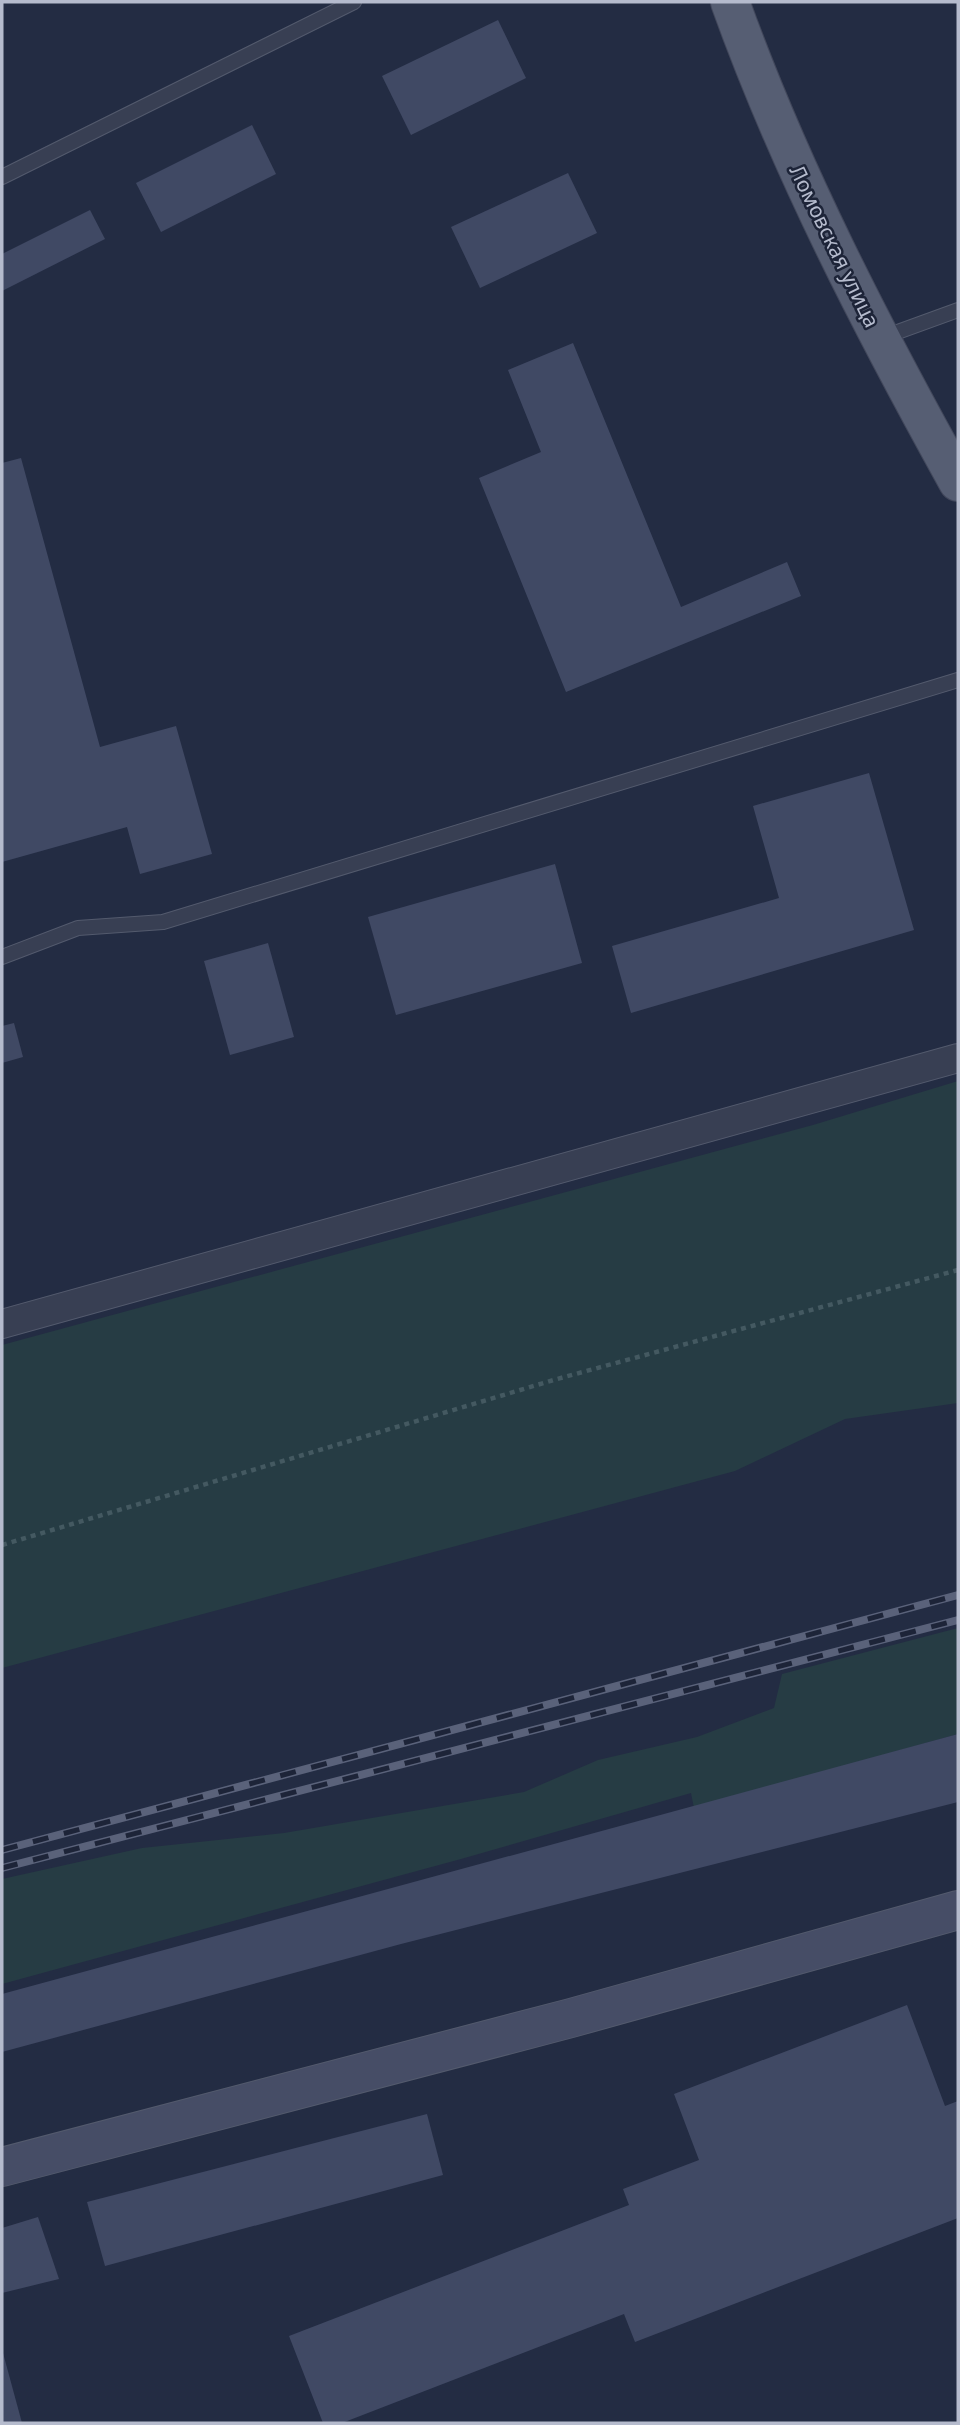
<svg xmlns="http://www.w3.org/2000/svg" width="960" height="2425" font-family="'Noto Sans',sans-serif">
<rect width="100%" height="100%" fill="#232c43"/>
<g fill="#263c44">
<polygon points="958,1081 958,1403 845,1419 735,1471 2,1668 2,1345 813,1125"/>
<polygon points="958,1628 958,1734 694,1808 691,1793 461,1859 2,1984 2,1879 142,1848 284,1833 524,1792 598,1760 697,1737 774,1708 782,1674"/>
</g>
<g fill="#404964">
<polygon points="498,20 526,78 411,135 382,76"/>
<polygon points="252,125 276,174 161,232 136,183"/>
<polygon points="568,173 597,233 480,288 451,227"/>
<polygon points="90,210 105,239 2,291 2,254"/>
<polygon points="573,343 681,607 787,562 801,596 566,692 479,478 541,452 508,370"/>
<polygon points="21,458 100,747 176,726 212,854 140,874 127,827 2,862 2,463"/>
<polygon points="869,773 914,930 631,1013 612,946 779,898 753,806"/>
<polygon points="555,864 582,963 396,1015 368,917"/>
<polygon points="268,943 294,1037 230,1055 204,961"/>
<polygon points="14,1023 23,1057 2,1063 2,1026"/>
<polygon points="958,1734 958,1802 401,1944 2,2052 2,1994"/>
<polygon points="907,2005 945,2106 958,2101 958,2218 635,2342 624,2314 342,2423 323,2423 289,2336 629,2205 623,2189 699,2160 674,2094"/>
<polygon points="427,2114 443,2175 105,2266 87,2202"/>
<polygon points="38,2217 59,2279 2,2293 2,2228"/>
<polygon points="2,2353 3,2353 22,2423 2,2423"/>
</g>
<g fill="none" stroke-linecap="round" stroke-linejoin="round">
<g stroke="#535a6d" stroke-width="16">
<g id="lane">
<polyline points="2,177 354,2"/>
<polyline points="881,338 958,310"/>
<polyline points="2,957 78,928 163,922 958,680"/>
</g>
</g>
<g stroke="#535a6d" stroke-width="30">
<polyline id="street" points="2,1324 958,1058"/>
</g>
<g stroke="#535a6d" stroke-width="40">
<polyline id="secondary" points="2,2167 571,2018 958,1910"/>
</g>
<g stroke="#42485c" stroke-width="40">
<path id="primary" d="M730,2C790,169 872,327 958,482"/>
</g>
<polyline stroke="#445961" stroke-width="4.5" stroke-dasharray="5 5" stroke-linecap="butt" points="2,1545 557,1379 958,1270"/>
<use href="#lane" stroke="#383f53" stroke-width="14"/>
<use href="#street" stroke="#383f53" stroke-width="28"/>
<use href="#secondary" stroke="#464d66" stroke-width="38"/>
<use href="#primary" stroke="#565e73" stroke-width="38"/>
<g stroke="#5a627a" stroke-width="8">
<g id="rail">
<polyline points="2,1850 958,1595"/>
<polyline points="2,1868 958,1620"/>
</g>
</g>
<use href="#rail" stroke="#1d2438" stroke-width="5" stroke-dasharray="16" stroke-linecap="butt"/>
</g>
<g text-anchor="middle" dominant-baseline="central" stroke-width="5" stroke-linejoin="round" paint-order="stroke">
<g font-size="21" fill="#b5bbcd" stroke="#1d2438">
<text transform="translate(835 246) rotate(64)">Ломовская улица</text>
</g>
</g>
<rect width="960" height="2425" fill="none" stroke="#b5bbcd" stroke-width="7"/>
</svg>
